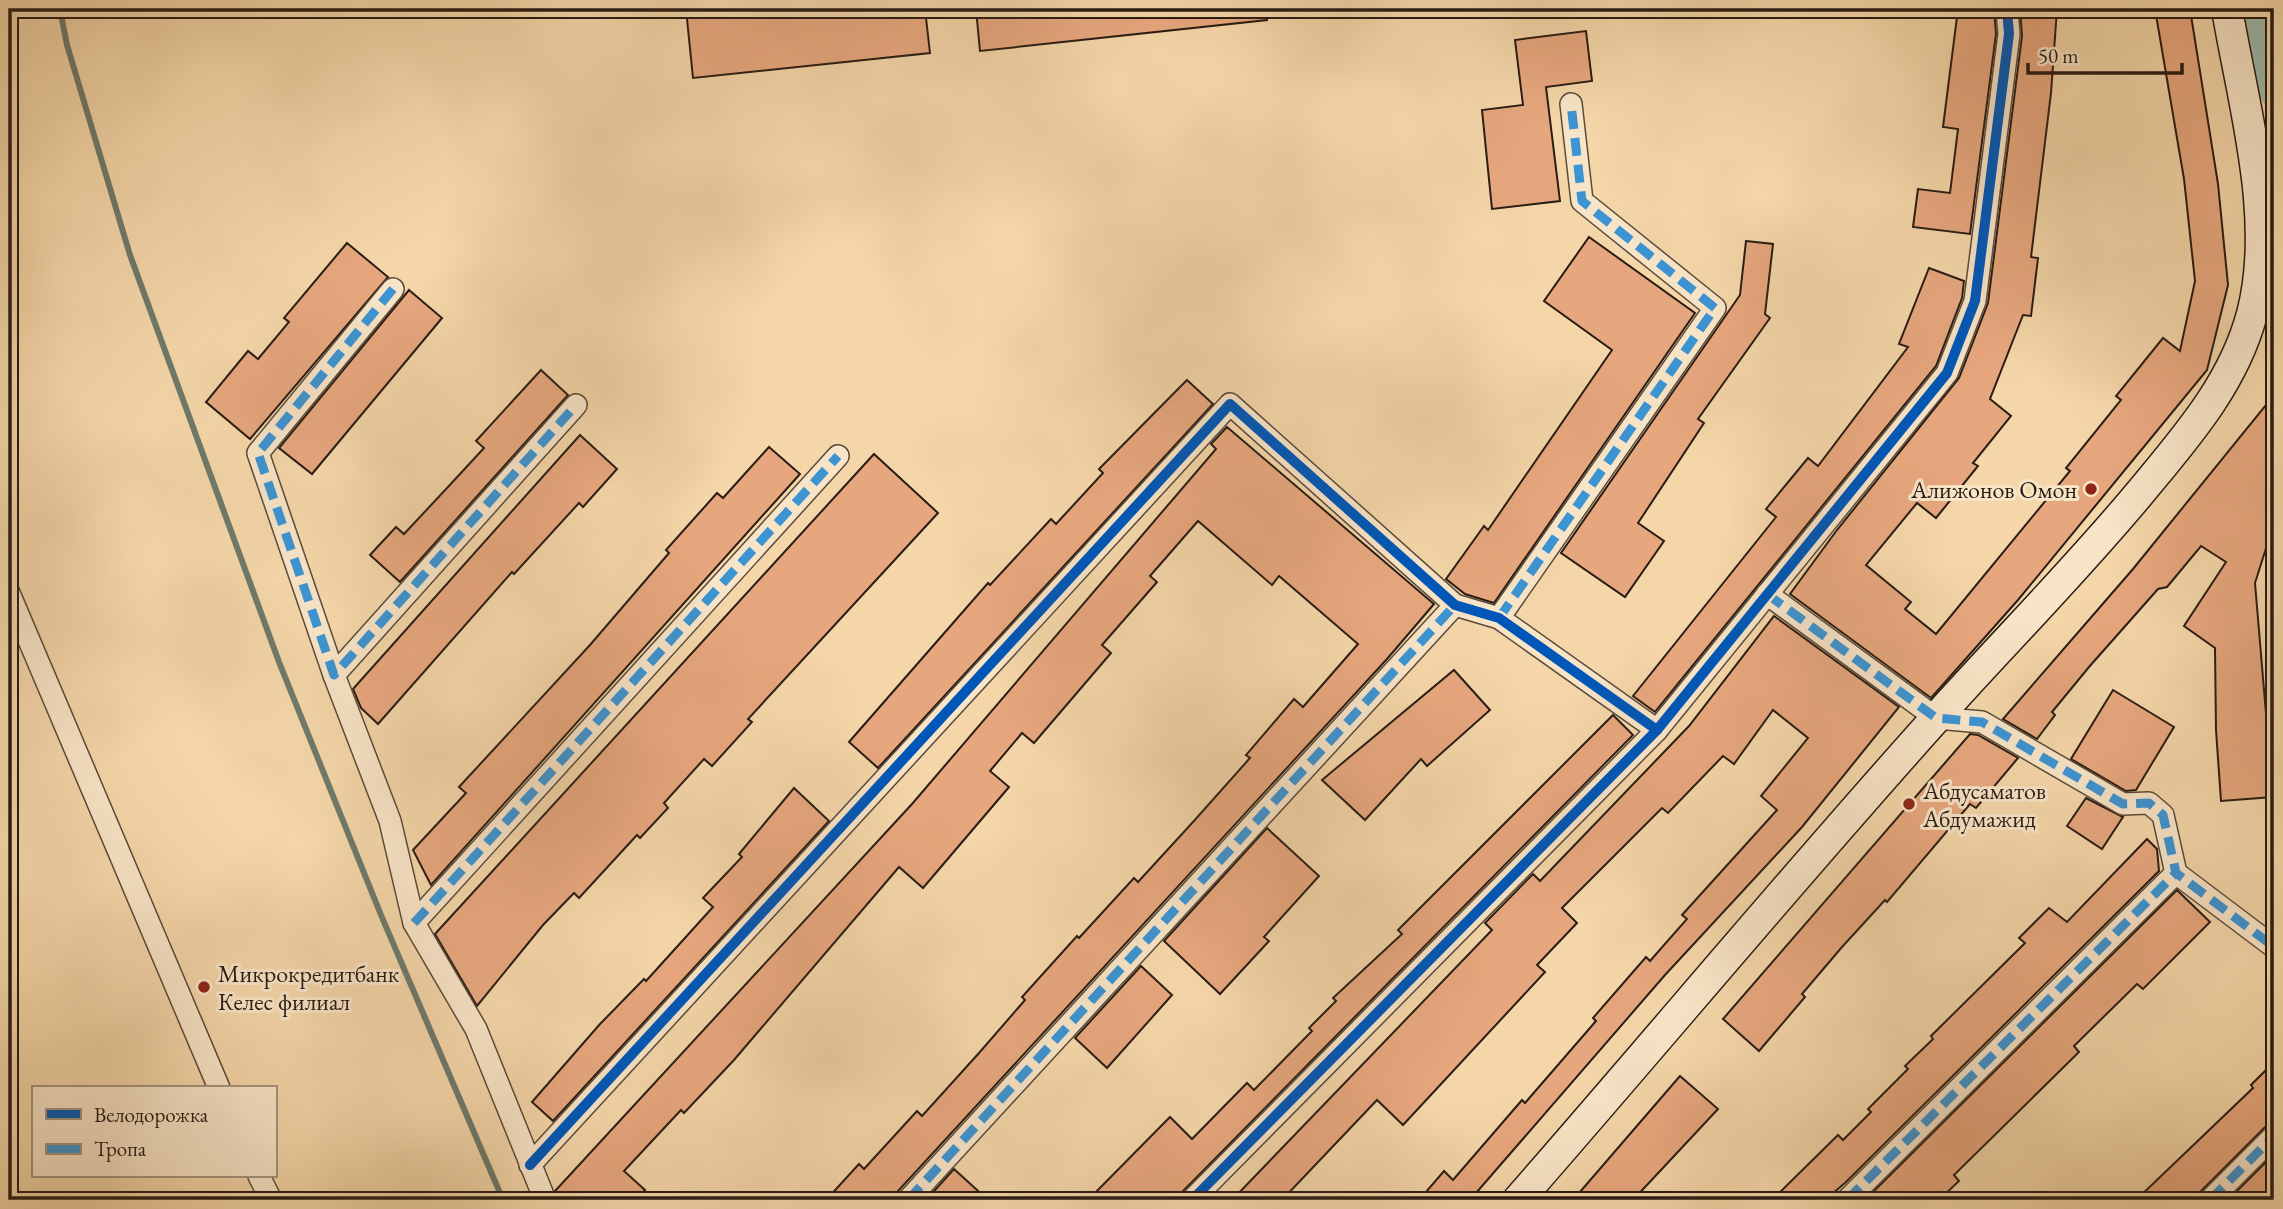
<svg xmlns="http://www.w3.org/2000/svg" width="2283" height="1209" font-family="'EB Garamond',serif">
<rect width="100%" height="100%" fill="#f4d6a9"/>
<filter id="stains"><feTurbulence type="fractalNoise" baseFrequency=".00286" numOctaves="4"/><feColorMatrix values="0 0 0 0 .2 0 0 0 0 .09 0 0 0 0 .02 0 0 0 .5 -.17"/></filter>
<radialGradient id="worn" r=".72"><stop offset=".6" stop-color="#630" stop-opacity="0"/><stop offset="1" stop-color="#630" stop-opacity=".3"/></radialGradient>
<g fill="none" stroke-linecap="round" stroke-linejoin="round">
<polyline stroke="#6e7a6c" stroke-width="6" points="60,9 67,45 130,255 279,662 381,915 503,1200"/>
<polyline stroke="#9cb9a8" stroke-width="21" points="2253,9 2264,84 2274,99"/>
</g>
<g fill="#e7a77e" stroke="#281c13" stroke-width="2">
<polygon points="686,9 925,9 930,53 693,78"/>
<polygon points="976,9 1266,9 1267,20 980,51"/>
<polygon points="1958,9 1994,9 1996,34 1970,234 1913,227 1918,189 1950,193 1958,129 1943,127"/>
<polygon points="2020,9 2057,9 2051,93 2031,257 2038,258 2031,316 2023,315 1990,399 2011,416 1973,463 1978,466 1936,518 1917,503 1866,565 1911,602 1905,609 1936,634 2070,471 2066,468 2121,400 2116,396 2163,338 2180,351 2195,281 2184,179 2155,9 2190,9 2218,184 2228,285 2207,370 2018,600 1931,698 1790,594 1837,530 1959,378 1988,303 2022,36"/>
<polygon points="1586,31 1592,81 1546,87 1560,201 1492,209 1482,110 1523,105 1515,40"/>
<polygon points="1589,237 1695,313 1494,603 1465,594 1446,579 1484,526 1488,530 1612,350 1544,301"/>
<polygon points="1746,241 1773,244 1765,314 1770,318 1698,419 1704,423 1638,523 1664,541 1625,597 1561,553 1740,295"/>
<polygon points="347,243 388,277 250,439 206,402 248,351 258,359 289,322 284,318"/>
<polygon points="1929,268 1964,281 1962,298 1936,366 1655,712 1633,696 1776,517 1766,509 1808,458 1818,466 1908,347 1899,344"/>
<polygon points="409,290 442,318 312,474 279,448"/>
<polygon points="541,370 568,395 400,582 370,555 396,527 404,534 447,488 484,448 476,441"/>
<polygon points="1187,380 1213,404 878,768 849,742 988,583 990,585 1051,519 1056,524 1103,473 1099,469"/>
<polygon points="2274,395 2274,523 2255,583 2273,797 2221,801 2216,730 2215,648 2184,626 2226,562 2201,546 2167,587 2158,589 2089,667 2052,712 2055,715 2037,739 2003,719 2133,569"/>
<polygon points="1227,427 1434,604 1387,659 898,1191 895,1200 826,1200 859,1164 864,1169 917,1111 922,1116 979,1053 1025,1000 1022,997 1077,936 1079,938 1134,878 1138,882 1193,822 1250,758 1246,755 1294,699 1303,707 1358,644 1279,576 1272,585 1198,521 1150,576 1157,582 1102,645 1111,653 1034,743 1022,733 990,771 1009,787 923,888 899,867 734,1060 684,1113 681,1110 624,1171 645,1190 634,1200 558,1200 555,1191 912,804 1216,449 1211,444"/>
<polygon points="580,435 617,469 583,507 579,503 514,574 512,572 378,724 361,708 353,689"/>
<polygon points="769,447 800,474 431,885 413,850 466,793 459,787 590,645 669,553 666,550 717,493 723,498"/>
<polygon points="874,454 938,513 748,719 752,722 712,766 704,759 664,803 668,808 640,838 637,835 579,898 574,893 543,925 477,1006 435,934"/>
<polygon points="1774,616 1899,707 1802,827 1665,975 1470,1200 1419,1200 1444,1171 1453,1180 1522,1100 1525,1103 1596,1021 1593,1018 1646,957 1650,961 1687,919 1682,915 1777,810 1761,796 1808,738 1773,710 1734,764 1723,756 1668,813 1662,808 1562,908 1577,923 1537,965 1545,972 1403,1125 1377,1100 1282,1200 1232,1200 1492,930 1485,923 1533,874 1540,881 1689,726"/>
<polygon points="1454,670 1490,710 1427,766 1421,759 1365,820 1322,780"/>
<polygon points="2113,690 2174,727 2136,790 2126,791 2071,759"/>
<polygon points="1613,715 1633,735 1183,1191 1179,1200 1088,1200 1170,1117 1192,1139 1247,1083 1254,1090 1312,1031 1309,1028 1336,1001 1333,998 1402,934 1398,930"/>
<polygon points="1970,734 1978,735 2018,758 1976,808 1970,804 1887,902 1885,900 1842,947 1802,994 1805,997 1759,1051 1723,1019"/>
<polygon points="794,788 829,821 553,1121 532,1102 600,1024 644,979 646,981 713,907 703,898 742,857 739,854"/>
<polygon points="2086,798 2123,817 2102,849 2067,826"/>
<polygon points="1267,828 1319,876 1264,937 1269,941 1220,994 1164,941"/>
<polygon points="2147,839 2157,849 2159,871 1846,1182 1825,1200 1772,1200 1838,1135 1843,1140 1871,1112 1868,1109 1908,1069 1905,1066 1933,1039 1931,1036 2025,943 2019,938 2049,908 2067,922"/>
<polygon points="2177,890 2210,922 2143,989 2137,984 2074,1046 2079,1052 1954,1175 1959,1181 1939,1200 1865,1200"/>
<polygon points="1141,966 1172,995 1107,1068 1075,1038"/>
<polygon points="2274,1062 2274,1123 2265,1127 2201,1191 2197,1200 2136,1200 2253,1088 2251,1085"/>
<polygon points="1680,1076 1718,1109 1633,1200 1573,1200"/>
<polygon points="2274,1154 2274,1200 2228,1200"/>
<polygon points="954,1169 988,1200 926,1200"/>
</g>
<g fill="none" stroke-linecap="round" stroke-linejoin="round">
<g stroke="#5b4a38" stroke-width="24">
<g id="street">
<polyline points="393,289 258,453 334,675 390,821 414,923 476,1029 545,1200"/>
<polyline points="9,593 219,1088"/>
<polyline points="1767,594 1936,718 1982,722 2123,804 2149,803 2163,815 2176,873 2274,947"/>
<polyline points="1499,618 1715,308 1582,201 1571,104"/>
<polyline points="334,675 576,405"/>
<polyline points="414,923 838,456"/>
<polyline points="530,1165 1230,404 1455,605 1499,618 1657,730"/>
<polyline points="259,1176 271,1200"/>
<polyline points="908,1200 1455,605"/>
<polyline points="1192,1200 1657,730 1947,373 1975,301 2009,34 2007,9"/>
<polyline points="1847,1200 2176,873"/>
<polyline points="2210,1200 2274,1136"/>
</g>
</g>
<g stroke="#281c13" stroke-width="33">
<path id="secondary" d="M1518,1200C1658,1040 1795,875 1937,717C2006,640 2079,567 2144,488C2188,435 2234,382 2252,314C2277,219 2243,104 2227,9"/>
</g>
<use href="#street" stroke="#f8e4c7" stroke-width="21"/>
<use href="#secondary" stroke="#f8e4c7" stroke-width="30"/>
<g stroke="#3c94d3" stroke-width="9" stroke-dasharray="18 9" stroke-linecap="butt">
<polyline points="393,289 258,453 334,675 576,405"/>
<polyline points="1767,594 1936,718 1982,722 2123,804 2149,803 2163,815 2176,873 2274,947"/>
<polyline points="1499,618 1715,308 1582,201 1571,104"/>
<polyline points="414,923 838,456"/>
<polyline points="908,1200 1455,605"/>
<polyline points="1847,1200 2176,873"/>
<polyline points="2210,1200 2274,1136"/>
</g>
<g stroke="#f8e4c7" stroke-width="15">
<g id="cycleway">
<polyline points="530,1165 1230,404 1455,605 1499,618 1657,730"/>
<polyline points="1192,1200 1657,730 1947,373 1975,301 2009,34 2007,9"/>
</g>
</g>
<use href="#cycleway" stroke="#0057b8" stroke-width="10"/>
</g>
<g fill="#8f2418" stroke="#f8e4c7" stroke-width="2.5">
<circle cx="2091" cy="489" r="7"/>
<circle cx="1909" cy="804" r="7"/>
<circle cx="204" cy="987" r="7"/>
</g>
<g text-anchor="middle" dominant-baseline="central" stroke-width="6" stroke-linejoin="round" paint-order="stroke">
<g font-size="24" fill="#281c13" stroke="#f8e4c7" text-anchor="start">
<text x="2077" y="489" text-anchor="end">Алижонов Омон</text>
<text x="1923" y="790">Абдусаматов<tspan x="1923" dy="28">Абдумажид</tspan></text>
<text x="218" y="973">Микрокредитбанк<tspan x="218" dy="28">Келес филиал</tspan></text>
</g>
</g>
<rect width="2283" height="1209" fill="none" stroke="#f4d6a9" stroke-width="35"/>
<rect x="10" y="10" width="2262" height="1188" fill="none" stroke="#281c13" stroke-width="3.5"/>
<rect x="18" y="18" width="2248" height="1174" fill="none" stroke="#281c13" stroke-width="2"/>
<rect x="32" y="1086" width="245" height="91" fill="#f8e4c7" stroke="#a5947f" stroke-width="2"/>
<rect x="46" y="1109" width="35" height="10" fill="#0057b8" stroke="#a5947f" stroke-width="2"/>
<text x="94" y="1122" font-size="21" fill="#281c13">Велодорожка</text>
<rect x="46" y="1144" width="35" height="10" fill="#3c94d3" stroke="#a5947f" stroke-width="2"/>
<text x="94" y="1156" font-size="21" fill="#281c13">Тропа</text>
<path d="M2028 63v10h154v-10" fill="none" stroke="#281c13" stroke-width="3.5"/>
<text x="2038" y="63" font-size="21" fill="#281c13" stroke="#f8e4c7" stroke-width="5" paint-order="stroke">50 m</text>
<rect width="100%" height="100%" filter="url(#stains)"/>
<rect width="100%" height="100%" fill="url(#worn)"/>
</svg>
